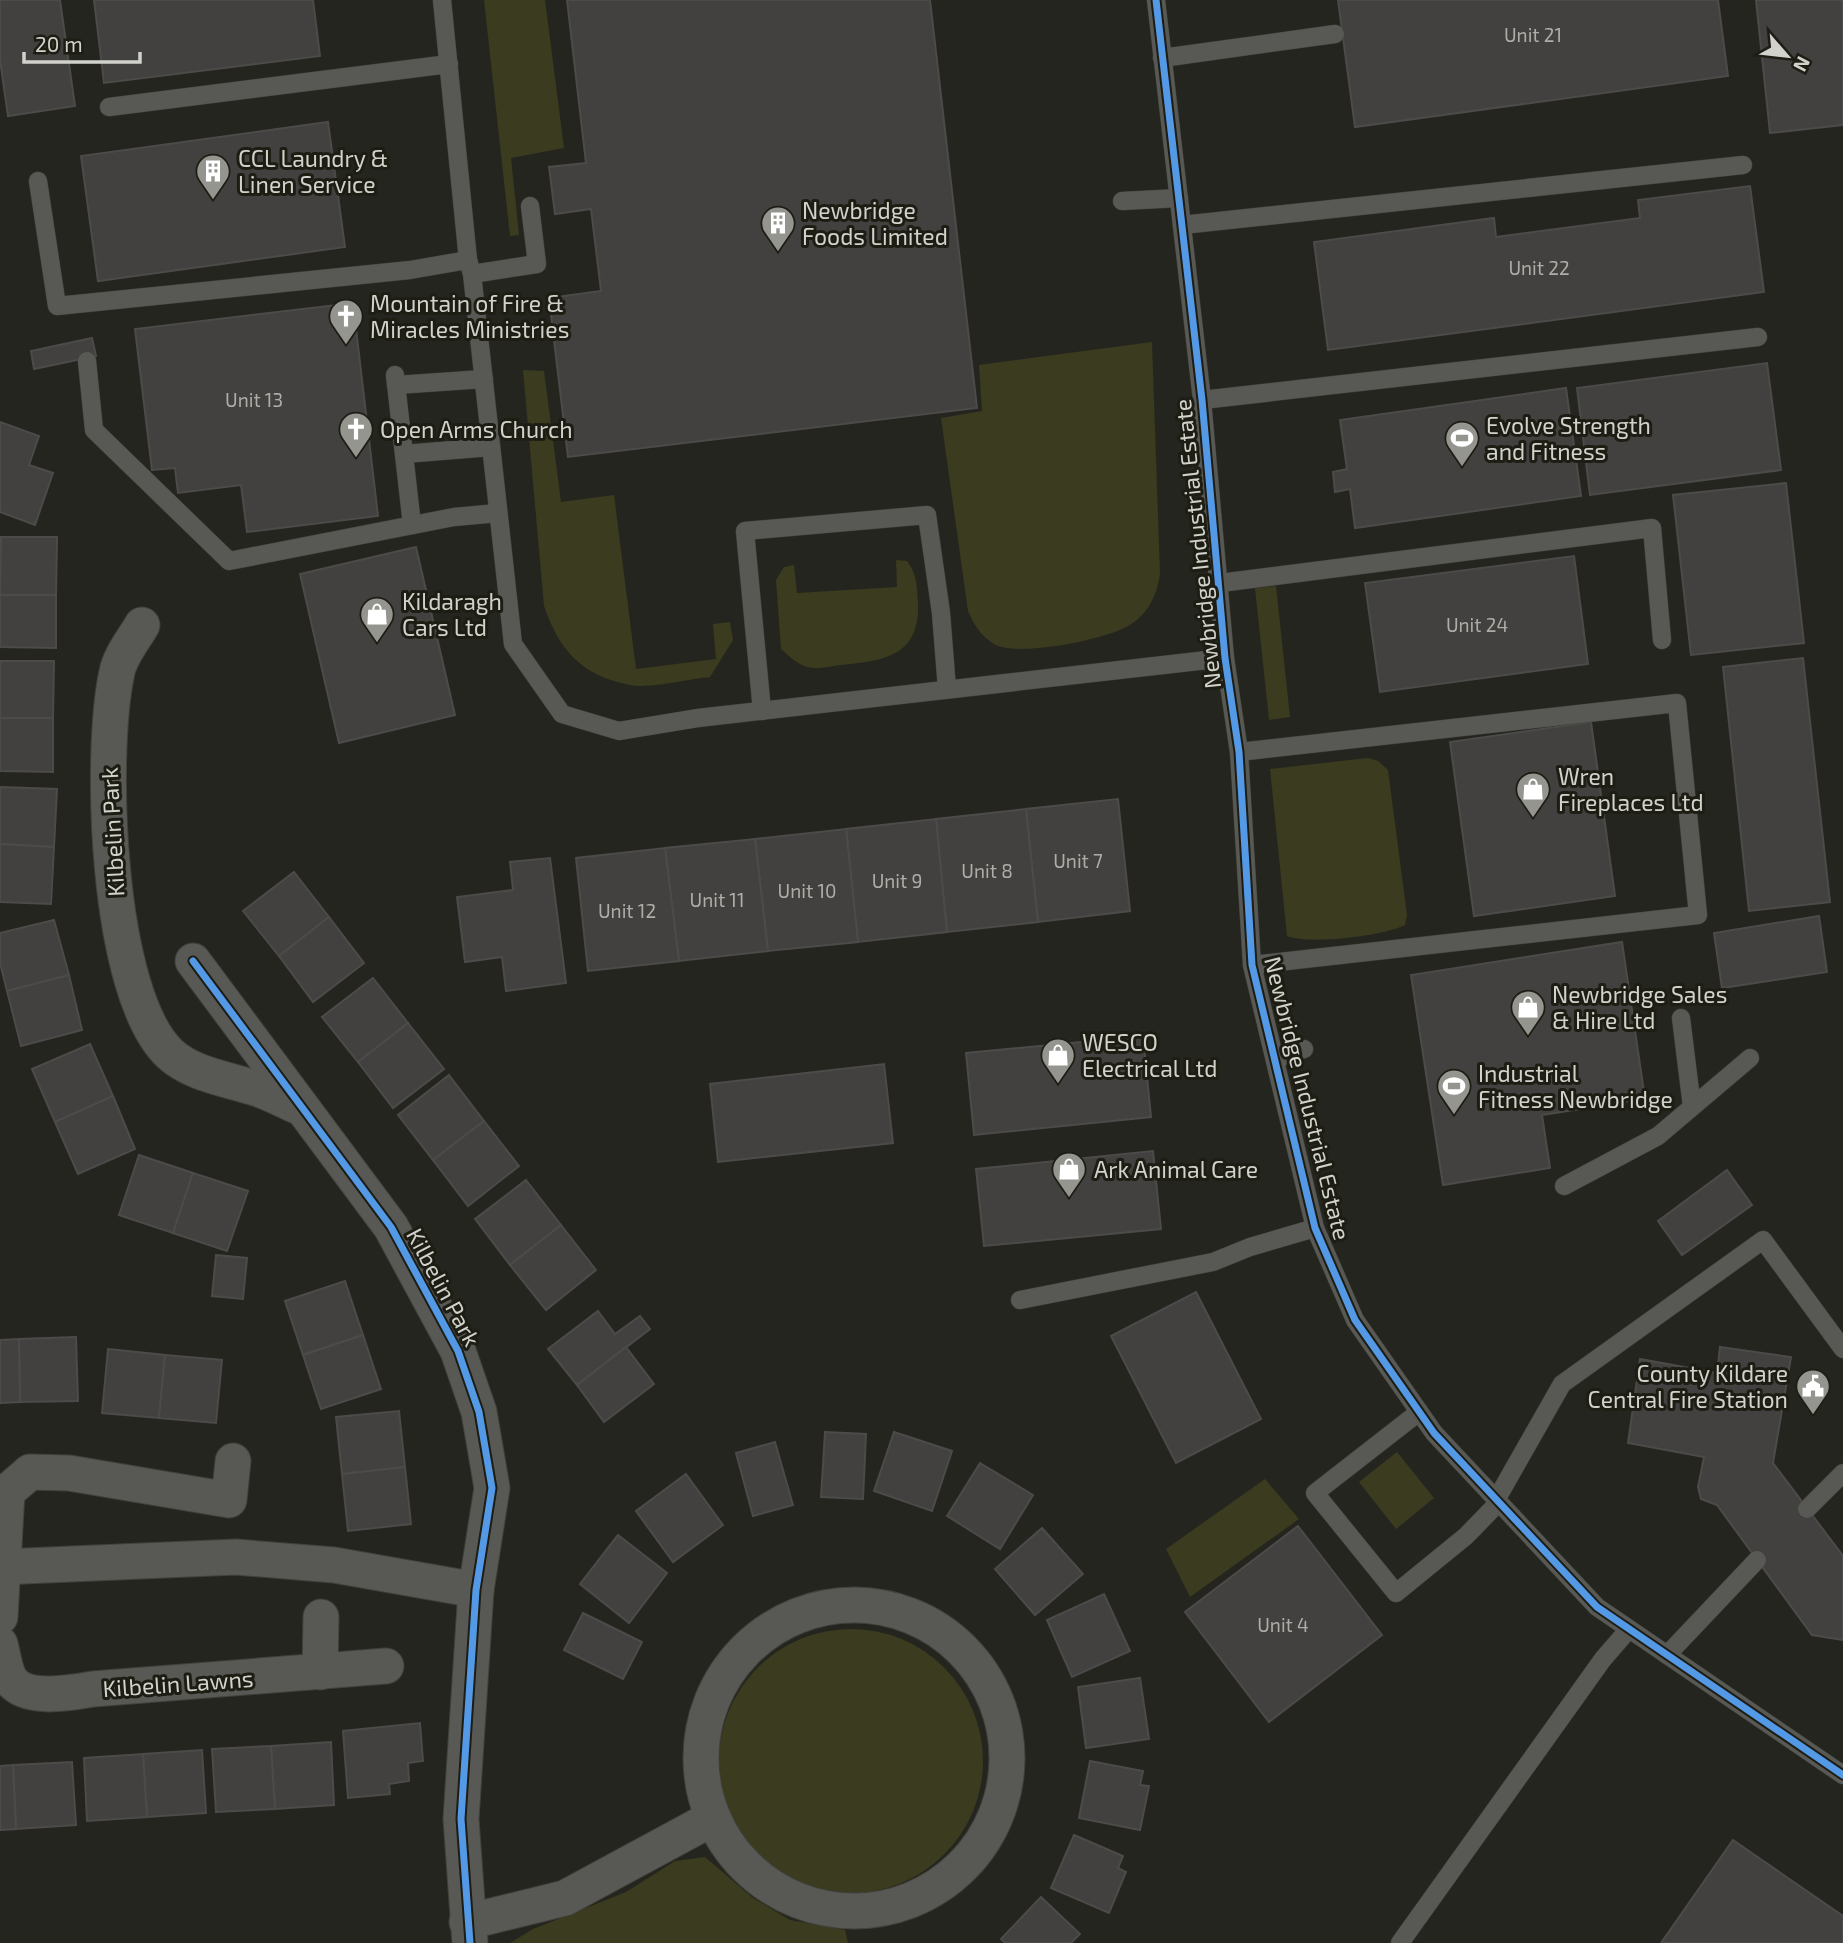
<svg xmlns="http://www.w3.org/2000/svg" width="1843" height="1943" font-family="'Exo 2',sans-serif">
<rect width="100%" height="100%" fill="#25251f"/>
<g fill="#3b3b1f">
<polygon points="484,0 545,0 564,148 511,158 519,235 510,236"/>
<path d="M1152,342L1160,575C1156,595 1150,612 1131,624C1111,639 1016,658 994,644C981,636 974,625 968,611L941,418L982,411L979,365Z"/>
<path d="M523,370L544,371L561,502L614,495L636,669L716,659L713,624L730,622L733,640L710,677C688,679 650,689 630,685C582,676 559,650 544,606Z"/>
<path d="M896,560L907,561C917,574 917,587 918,603C920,656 884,661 841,665C832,666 817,670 808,667C798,665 789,656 781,649L776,580L784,567L794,565L797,593L897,587Z"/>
<polygon points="1276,586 1290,717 1269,720 1255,588"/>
<path d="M1368,758L1378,761L1388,770L1407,915L1405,925C1383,936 1310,945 1287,936L1270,769Z"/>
<polygon points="1397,1452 1434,1498 1396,1529 1359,1482"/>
<polygon points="1265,1479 1299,1519 1190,1597 1166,1549"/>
<circle cx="851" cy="1761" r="132"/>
<polygon points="705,1857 753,1898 790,1920 845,1930 848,1943 510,1943 533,1929 626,1892 675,1861"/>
</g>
<g fill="#42413f" stroke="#4c4b4a" stroke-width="2">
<polygon points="0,0 60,0 75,106 8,116 0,60"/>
<polygon points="94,0 313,0 320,56 104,83"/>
<polygon points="567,0 930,0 977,408 568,457 549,298 601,291 591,209 555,214 549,167 586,163"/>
<polygon points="1338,0 1718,0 1728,76 1355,127"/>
<polygon points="1756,0 1843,0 1843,125 1770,133"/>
<polygon points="328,122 345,247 98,281 81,156"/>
<polygon points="1750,186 1764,292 1328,350 1314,242 1494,218 1496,237 1640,218 1638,200"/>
<polygon points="353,303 378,516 247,532 241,485 178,493 175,468 152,470 135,329"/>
<polygon points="92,338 96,356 34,369 31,351"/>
<polygon points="1767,363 1781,470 1590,495 1577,388"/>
<polygon points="1566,388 1581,496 1355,528 1350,489 1335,492 1333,472 1347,469 1340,420"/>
<polygon points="0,422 39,436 29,465 53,473 35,525 0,512"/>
<polygon points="1786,483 1804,643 1691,655 1673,495"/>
<polygon points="1,537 57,537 56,595 0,595"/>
<polygon points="416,547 455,715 339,743 300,574"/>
<polygon points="1574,556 1588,664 1380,692 1365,583"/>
<polygon points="0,595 56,595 56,648 0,647"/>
<polygon points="1803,658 1830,902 1749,911 1723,667"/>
<polygon points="0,661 54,661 53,718 0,718"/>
<polygon points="0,718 53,718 53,772 0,771"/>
<polygon points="1591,722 1615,896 1474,916 1450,742"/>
<polygon points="0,787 57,789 54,847 0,844"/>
<polygon points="1118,799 1130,911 1038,922 1026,809"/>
<polygon points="1026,809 1038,922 947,932 936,819"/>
<polygon points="936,819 947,932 858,942 846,829"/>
<polygon points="846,829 858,942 768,951 755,839"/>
<polygon points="755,839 768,951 679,961 665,848"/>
<polygon points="0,844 54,847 51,904 0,902"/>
<polygon points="665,848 679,961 588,971 576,858"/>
<polygon points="550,858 566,983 506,991 502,957 465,962 457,897 513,890 510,862"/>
<polygon points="294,872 329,917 279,956 243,911"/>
<polygon points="1819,916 1827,972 1722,988 1714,933"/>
<polygon points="329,917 364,963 313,1002 279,956"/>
<polygon points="54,920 69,975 7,991 0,963 0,933"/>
<polygon points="1622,942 1645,1099 1542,1115 1550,1168 1443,1185 1411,975"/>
<polygon points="69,975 82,1030 21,1046 7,991"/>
<polygon points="373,978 408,1023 358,1062 322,1017"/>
<polygon points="408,1023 444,1069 393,1108 358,1062"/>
<polygon points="1143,1036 1151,1117 974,1135 966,1053"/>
<polygon points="90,1044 113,1096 55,1122 32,1069"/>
<polygon points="884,1064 893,1143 718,1162 710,1084"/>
<polygon points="449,1075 484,1121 433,1160 398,1115"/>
<polygon points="113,1096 135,1149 78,1174 55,1122"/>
<polygon points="484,1121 519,1166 468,1206 433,1160"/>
<polygon points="1153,1151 1161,1229 984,1246 976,1169"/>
<polygon points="139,1155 193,1173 173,1233 119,1215"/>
<polygon points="1727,1170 1752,1205 1682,1255 1658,1221"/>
<polygon points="193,1173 248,1191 227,1251 173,1233"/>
<polygon points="526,1180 561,1225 510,1265 475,1219"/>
<polygon points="561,1225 596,1270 546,1310 510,1265"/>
<polygon points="216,1255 247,1258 243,1299 212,1296"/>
<polygon points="345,1281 363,1335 303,1355 285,1301"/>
<polygon points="1196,1292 1261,1419 1176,1463 1111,1336"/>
<polygon points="598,1311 615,1334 640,1316 650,1329 577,1385 548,1349"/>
<polygon points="363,1335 381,1389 321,1409 303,1355"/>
<polygon points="76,1337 78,1401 20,1402 19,1339"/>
<polygon points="19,1339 20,1402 0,1403 0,1340"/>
<polygon points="626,1347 654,1384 604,1422 577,1385"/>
<polygon points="1720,1347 1791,1357 1773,1463 1843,1556 1843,1640 1812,1635 1717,1505 1701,1499 1698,1487 1704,1457 1628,1443 1640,1359 1717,1373"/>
<polygon points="108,1349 165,1355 159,1418 102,1413"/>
<polygon points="165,1355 222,1360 216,1423 159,1418"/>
<polygon points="399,1411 405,1467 342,1474 336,1417"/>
<polygon points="825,1432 866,1434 863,1499 821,1497"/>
<polygon points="894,1432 952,1451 932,1511 874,1491"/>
<polygon points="775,1442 793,1505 753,1516 736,1453"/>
<polygon points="980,1463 1033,1495 1000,1549 947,1516"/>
<polygon points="405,1467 411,1524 348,1531 342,1474"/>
<polygon points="686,1474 723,1525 673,1562 636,1511"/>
<polygon points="1298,1526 1382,1635 1269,1722 1185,1612"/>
<polygon points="1042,1528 1083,1574 1035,1615 995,1569"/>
<polygon points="618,1535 667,1573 629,1623 580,1584"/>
<polygon points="1104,1594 1130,1651 1072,1677 1047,1620"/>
<polygon points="583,1613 642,1642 623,1679 564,1650"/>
<polygon points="1140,1678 1149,1739 1086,1748 1078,1687"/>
<polygon points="420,1723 423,1761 408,1763 409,1781 389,1784 390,1794 348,1798 343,1731"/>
<polygon points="331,1742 334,1805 275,1809 271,1746"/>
<polygon points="271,1746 275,1809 216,1812 212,1749"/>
<polygon points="202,1750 206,1813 147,1817 143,1754"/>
<polygon points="143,1754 147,1817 87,1821 84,1758"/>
<polygon points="1090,1761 1143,1771 1140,1785 1149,1786 1140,1830 1079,1818"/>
<polygon points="72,1762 76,1825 16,1829 13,1765"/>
<polygon points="13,1765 16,1829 0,1830 0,1766"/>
<polygon points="1074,1835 1123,1856 1118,1868 1126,1872 1109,1913 1051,1888"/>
<polygon points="1733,1840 1843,1916 1843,1943 1661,1943"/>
<polygon points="1041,1897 1080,1934 1071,1943 1005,1943 1001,1939"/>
</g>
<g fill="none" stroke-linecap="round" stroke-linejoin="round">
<g stroke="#41413b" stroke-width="19">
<g id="lane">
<polyline points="442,0 468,260 472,274 513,644 562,714 619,731 698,718 1225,658"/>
<polyline points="1156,0 1202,400 1225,658 1239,752 1252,965 1315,1228 1355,1320 1434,1433 1597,1607 1843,1775"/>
<polyline points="1162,58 1335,34"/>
<polyline points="109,107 449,64"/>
<polyline points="38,181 57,306 410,270 468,260"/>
<polyline points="1122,201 1179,198"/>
<polyline points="1182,225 1743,165"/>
<polyline points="472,274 537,264 530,206"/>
<polyline points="87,361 94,430 229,561 454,517 498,513"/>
<polyline points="395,375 412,525"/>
<polyline points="396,385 484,379"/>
<polyline points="1202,400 1758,337"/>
<polyline points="404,454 491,447"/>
<polyline points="1220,583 1652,528 1662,640"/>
<polyline points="762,711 745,531 927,515 941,613 947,689"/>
<polyline points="1239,752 1677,703 1698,915 1252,965"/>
<polyline points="1681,1018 1692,1107"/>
<polyline points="1275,1059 1304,1049"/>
<polyline points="1564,1186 1658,1136 1750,1058"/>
<polyline points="1020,1300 1213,1262 1250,1247 1315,1228"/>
<polyline points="1419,1412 1315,1493 1396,1593 1466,1536 1499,1502"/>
<polyline points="1496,1500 1562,1384 1763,1240 1843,1349"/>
<polyline points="1807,1509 1843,1473"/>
<polyline points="1667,1655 1757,1560"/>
<polyline points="1400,1943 1603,1659 1629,1629"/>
</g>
</g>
<g stroke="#41413b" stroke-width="37">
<g id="street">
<path d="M142,625C134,639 120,656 117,672C99,754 106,994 170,1054C193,1075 228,1079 258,1089C273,1094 287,1102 301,1108"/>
<polyline points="193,961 391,1227 458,1351 479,1412 492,1488 476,1590 461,1819 470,1943"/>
<polyline points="0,1567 236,1557 334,1565 476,1590"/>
<circle cx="854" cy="1758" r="153"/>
<polyline points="0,1617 7,1492 30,1472 69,1473 229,1500 233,1461"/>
<path d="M0,1644C3,1654 4,1667 9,1677C22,1702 70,1693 93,1689L386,1666"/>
<polyline points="320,1672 321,1617"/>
<polyline points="467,1922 565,1898 713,1818"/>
</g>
</g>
<use href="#lane" stroke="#585855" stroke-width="18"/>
<use href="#street" stroke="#585855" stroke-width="35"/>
<g stroke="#1d1d14" stroke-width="11">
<g id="cycleway">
<polyline points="1156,0 1202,400 1225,658 1239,752 1252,965 1315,1228 1355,1320 1434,1433 1597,1607 1843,1775"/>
<polyline points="193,961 391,1227 458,1351 479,1412 492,1488 476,1590 461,1819 470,1943"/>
</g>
</g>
<use href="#cycleway" stroke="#5399e6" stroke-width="7"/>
</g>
<defs>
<g id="building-pin" transform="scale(1.75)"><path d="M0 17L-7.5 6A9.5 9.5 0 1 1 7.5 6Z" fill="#95958f" stroke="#1d1d14"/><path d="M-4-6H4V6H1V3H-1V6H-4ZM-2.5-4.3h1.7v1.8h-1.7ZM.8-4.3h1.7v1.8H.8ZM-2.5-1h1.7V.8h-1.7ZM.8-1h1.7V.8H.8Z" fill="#fff"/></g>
<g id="church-pin" transform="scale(1.75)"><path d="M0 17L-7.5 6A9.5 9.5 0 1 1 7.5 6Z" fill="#95958f" stroke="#1d1d14"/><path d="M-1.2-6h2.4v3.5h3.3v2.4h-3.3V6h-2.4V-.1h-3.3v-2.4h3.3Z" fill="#fff"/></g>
<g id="stadium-pin" transform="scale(1.75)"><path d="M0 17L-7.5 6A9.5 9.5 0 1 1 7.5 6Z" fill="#95958f" stroke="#1d1d14"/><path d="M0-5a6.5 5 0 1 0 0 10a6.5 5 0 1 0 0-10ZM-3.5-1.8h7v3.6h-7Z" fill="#fff"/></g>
<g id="shop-pin" transform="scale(1.75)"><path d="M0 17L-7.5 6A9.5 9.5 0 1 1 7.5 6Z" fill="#95958f" stroke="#1d1d14"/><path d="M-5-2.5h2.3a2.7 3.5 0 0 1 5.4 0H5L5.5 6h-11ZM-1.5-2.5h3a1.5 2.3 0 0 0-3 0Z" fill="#fff"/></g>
<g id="civic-pin" transform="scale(1.75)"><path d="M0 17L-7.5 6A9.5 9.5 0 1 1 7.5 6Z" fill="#95958f" stroke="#1d1d14"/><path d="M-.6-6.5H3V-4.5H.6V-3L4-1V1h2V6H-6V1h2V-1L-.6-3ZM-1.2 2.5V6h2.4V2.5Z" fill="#fff"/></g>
</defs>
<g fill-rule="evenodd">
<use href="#building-pin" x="213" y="171"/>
<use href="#building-pin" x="778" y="223"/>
<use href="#church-pin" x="346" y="316"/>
<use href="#church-pin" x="356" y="429"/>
<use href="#stadium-pin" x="1462" y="438"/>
<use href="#shop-pin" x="377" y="614"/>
<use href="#shop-pin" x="1533" y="789"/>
<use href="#shop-pin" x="1528" y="1007"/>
<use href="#shop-pin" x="1058" y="1055"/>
<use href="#stadium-pin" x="1454" y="1086"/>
<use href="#shop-pin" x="1069" y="1169"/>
<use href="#civic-pin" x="1813" y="1386"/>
</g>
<g text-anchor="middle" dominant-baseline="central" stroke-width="6" stroke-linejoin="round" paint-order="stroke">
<g font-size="19" fill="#adaea8">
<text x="1533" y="34">Unit 21</text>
<text x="1539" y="267">Unit 22</text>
<text x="254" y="399">Unit 13</text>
<text x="1477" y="624">Unit 24</text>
<text x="1078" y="860">Unit 7</text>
<text x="987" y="870">Unit 8</text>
<text x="897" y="880">Unit 9</text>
<text x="807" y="890">Unit 10</text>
<text x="717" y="899">Unit 11</text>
<text x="627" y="910">Unit 12</text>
<text x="1283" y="1624">Unit 4</text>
</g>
<g font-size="23" fill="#d1d2cb" stroke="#1d1d14" text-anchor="start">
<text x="238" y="158">CCL Laundry &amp;<tspan x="238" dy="26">Linen Service</tspan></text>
<text x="802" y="210">Newbridge<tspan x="802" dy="26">Foods Limited</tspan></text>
<text x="370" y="303">Mountain of Fire &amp;<tspan x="370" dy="26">Miracles Ministries</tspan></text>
<text x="1486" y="425">Evolve Strength<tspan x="1486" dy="26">and Fitness</tspan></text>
<text x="380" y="429">Open Arms Church</text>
<text x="402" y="601">Kildaragh<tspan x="402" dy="26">Cars Ltd</tspan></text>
<text x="1558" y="776">Wren<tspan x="1558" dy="26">Fireplaces Ltd</tspan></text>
<text x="1552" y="994">Newbridge Sales<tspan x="1552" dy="26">&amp; Hire Ltd</tspan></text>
<text x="1082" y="1042">WESCO<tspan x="1082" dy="26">Electrical Ltd</tspan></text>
<text x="1478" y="1073">Industrial<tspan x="1478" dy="26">Fitness Newbridge</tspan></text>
<text x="1094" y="1169">Ark Animal Care</text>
<text x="1788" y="1373" text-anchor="end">County Kildare<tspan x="1788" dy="26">Central Fire Station</tspan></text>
</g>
<g font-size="23" fill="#d1d2cb" stroke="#1d1d14">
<text transform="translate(1197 544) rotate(-96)">Newbridge Industrial Estate</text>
<text transform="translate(112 832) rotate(-93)">Kilbelin Park</text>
<text transform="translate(1308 1098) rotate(76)">Newbridge Industrial Estate</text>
<text transform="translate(444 1287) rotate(62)">Kilbelin Park</text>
<text transform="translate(178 1683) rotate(-4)">Kilbelin Lawns</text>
</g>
</g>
<g transform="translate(1787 56) rotate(118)" stroke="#1d1d14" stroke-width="5" paint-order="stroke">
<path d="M0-5L12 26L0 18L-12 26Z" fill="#d1d2cb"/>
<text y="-10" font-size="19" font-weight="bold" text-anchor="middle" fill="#d1d2cb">N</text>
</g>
<path d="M24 52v10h116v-10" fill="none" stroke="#d1d2cb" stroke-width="3.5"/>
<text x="35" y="52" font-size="21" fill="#d1d2cb" stroke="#1d1d14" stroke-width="5" paint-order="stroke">20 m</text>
</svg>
